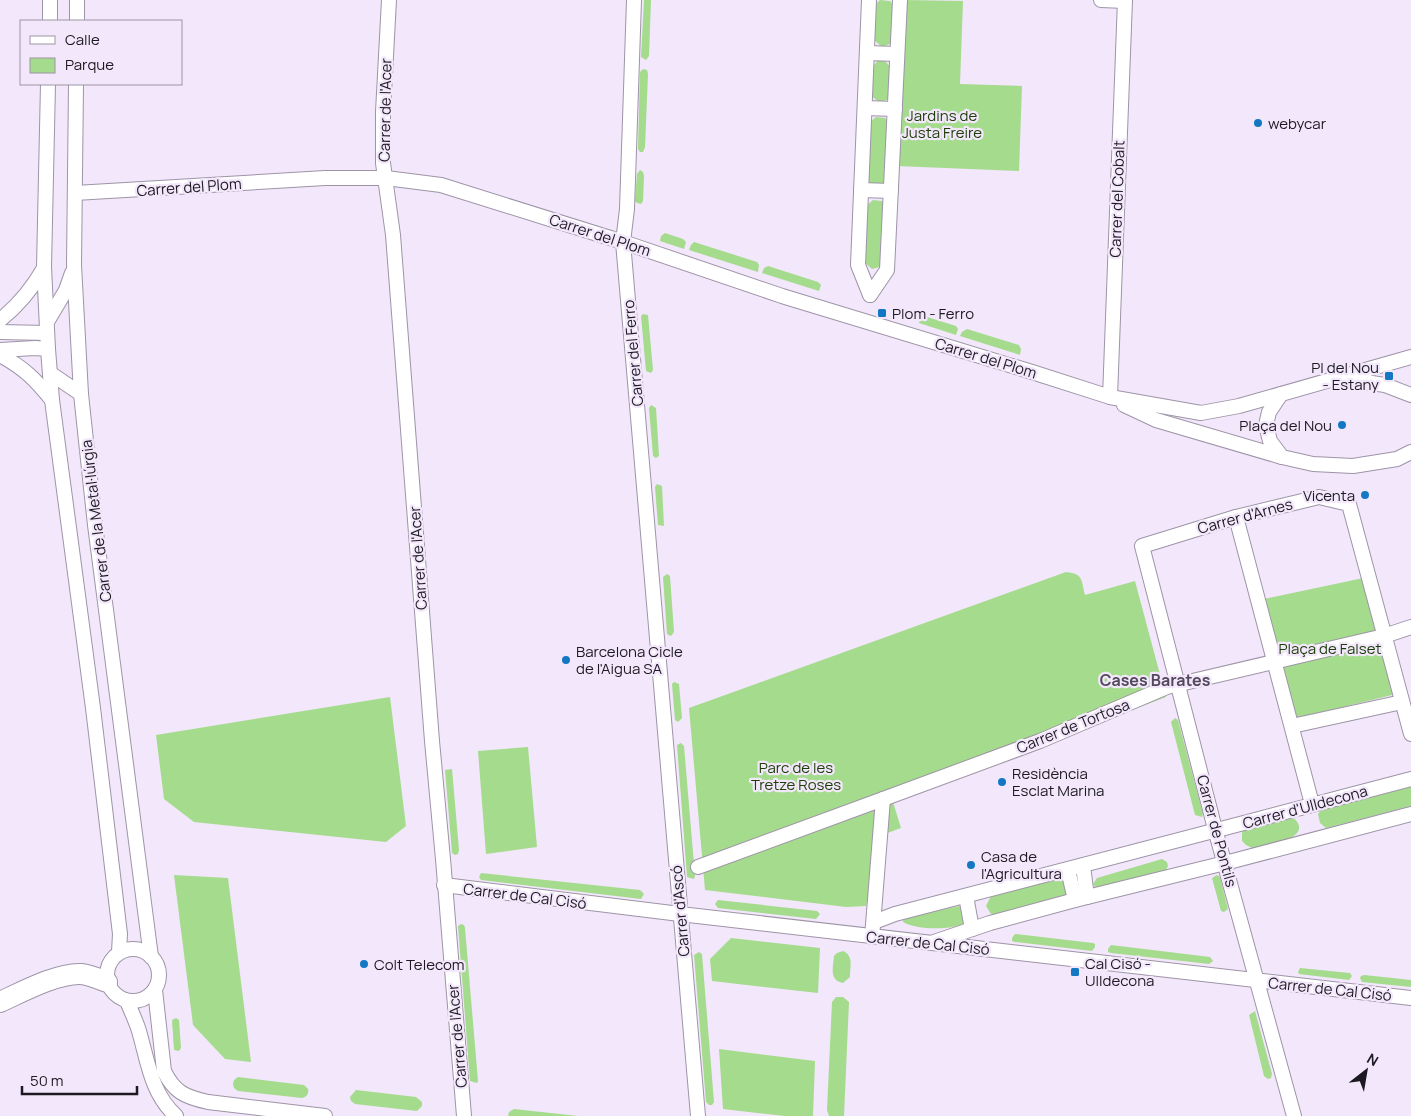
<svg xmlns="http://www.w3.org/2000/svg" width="1411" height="1116" font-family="Manrope,sans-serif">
<rect width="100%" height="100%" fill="#f2e7fb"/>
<g fill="#a5db8c">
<polygon points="644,0 651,0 649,56 646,60 641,57"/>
<polygon points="880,0 890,1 894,6 893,39 890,44 882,47 874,40 874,6"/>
<polygon points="904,0 963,1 960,84 1022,86 1019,171 897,166"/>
<path d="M878,60C897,59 893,91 887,100L879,102L870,95L872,68Z"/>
<polygon points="643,69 647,70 648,74 645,147 643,152 640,152 638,149 640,72"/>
<polygon points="876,117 885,118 889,123 886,179 883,184 875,186 869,183 866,178 869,123"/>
<polygon points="640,170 643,172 644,176 643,201 641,204 637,203 635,201 637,174"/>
<polygon points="873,200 882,201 886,206 883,262 880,267 872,269 863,261 866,206"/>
<polygon points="665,233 683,239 686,242 684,249 660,241 661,236"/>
<polygon points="694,242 757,262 759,265 758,272 689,250 691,245"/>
<polygon points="768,266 818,282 821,285 819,291 762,273 764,268"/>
<polygon points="643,314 648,315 653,370 651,373 646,371 641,316"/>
<polygon points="924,316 956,326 958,329 956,335 919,323 921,317"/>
<polygon points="967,329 1019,345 1021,349 1020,355 960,336 962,332"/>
<polygon points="651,405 656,408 659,456 656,458 653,456 649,408"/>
<polygon points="657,484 662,486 664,526 658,525 655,487"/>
<path d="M1066,572C1084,574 1081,580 1085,595L1135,581L1166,697L893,802L901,828L882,835L866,906L846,907L705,890L689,708Z"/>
<polygon points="667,574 670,576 674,632 671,636 667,634 663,577"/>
<polygon points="1368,577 1400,693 1290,720 1259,600"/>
<polygon points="674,682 679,684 682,718 678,722 675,720 672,684"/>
<polygon points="390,697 406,826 386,842 194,822 164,799 156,735"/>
<polygon points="1175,718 1178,720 1203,814 1202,817 1195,815 1171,722"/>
<polygon points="681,743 684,746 695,876 694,879 687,877 677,745"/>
<polygon points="528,747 537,847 486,854 478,751"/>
<polygon points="452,769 459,850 458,854 455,855 452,853 445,770"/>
<polygon points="1411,783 1411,806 1326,828 1320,823 1318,814 1323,808"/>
<path d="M1290,815C1320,837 1268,846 1254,849L1246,845L1242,841V833L1244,827Z"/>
<polygon points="1162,859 1167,862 1168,866 1165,872 1100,888 1096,888 1093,884 1097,878"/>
<polygon points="481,873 640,890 644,894 641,899 481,880 479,877"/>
<polygon points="174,875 228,878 251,1062 225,1059 193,1025"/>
<polygon points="1217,875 1220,877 1228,909 1224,912 1221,911 1212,878"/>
<polygon points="1059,877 1064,880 1067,894 1062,899 998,915 991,914 986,906 991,896"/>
<polygon points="718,900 817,911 820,914 816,919 718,908 715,904"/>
<path d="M959,906C966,911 966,916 963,924C950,930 916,930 903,922V919L906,918Z"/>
<polygon points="461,924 464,925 465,928 478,1081 477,1083 470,1081 458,926"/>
<polygon points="1015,934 1093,943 1095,944 1095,947 1092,951 1015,942 1012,941 1012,938"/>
<polygon points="731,938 820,948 818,993 712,981 710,959"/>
<polygon points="1111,945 1210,957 1213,961 1209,964 1111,953 1108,952 1108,949"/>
<path d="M843,951C854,956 850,966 850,977L843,983C829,980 833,968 834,956L837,953Z"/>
<polygon points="699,952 702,954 714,1102 712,1105 709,1105 706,1102 694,955"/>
<polygon points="1300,968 1350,973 1352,976 1349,980 1299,974 1298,972"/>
<polygon points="1364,975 1411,980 1411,987 1362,982 1360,978 1361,976"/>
<polygon points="836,997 843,997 849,1002 844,1116 829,1116 827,1110 832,1002"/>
<polygon points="1255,1011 1272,1074 1271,1078 1268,1079 1264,1076 1249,1015"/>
<polygon points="176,1018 179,1020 181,1048 179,1051 174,1050 172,1020"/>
<polygon points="719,1049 815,1061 813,1116 785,1116 723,1109"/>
<path d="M238,1077L304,1085L308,1089C309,1094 307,1097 302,1098L238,1091L234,1088C232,1083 233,1080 238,1077Z"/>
<polygon points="356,1090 416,1097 422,1102 422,1106 417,1111 355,1104 351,1101 350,1097"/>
<polygon points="514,1109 578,1116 508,1116 509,1112"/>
</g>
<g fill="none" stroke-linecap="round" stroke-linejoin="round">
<g stroke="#9e94a7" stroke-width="16">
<g id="street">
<polyline points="389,0 383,112 383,163 393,235 432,741 443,859 464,1116"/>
<polyline points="634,0 627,209 623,242 698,1116"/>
<polyline points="869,0 858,265 870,295"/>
<polyline points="1101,0 1125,1"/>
<polyline points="50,21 50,0"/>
<polyline points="77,21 77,0"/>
<polyline points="867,53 897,54"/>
<polyline points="48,84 44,267 48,349 52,400 93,708 120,934 119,952"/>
<polyline points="76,84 74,265 81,394 95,525 151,957"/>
<polyline points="865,108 895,109"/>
<polyline points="861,190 891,191"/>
<polyline points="75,193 325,178 386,178 441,185 623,242 782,296 1032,372 1110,397 1201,413 1239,406 1411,357"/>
<polyline points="870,295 887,270 900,0"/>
<path d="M0,320C19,305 32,289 44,268"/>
<polyline points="47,322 66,290 72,273"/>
<polyline points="0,332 47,333"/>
<polyline points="0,350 35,348 48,349"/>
<path d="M0,355C24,368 35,379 52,400"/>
<polyline points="50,373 81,394"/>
<polyline points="1345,379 1385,385 1411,395"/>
<polyline points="1281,394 1269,412 1266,425 1270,441 1282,457 1313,464 1353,466 1397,459 1411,452"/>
<polyline points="1110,397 1125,0"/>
<polyline points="1124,405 1156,420 1282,457"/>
<polyline points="1236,517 1312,804"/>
<polyline points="1292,726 1402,702"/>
<polyline points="1083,866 1087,897"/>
<polyline points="698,867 883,799"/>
<polyline points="1068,870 1075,900"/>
<polyline points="444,885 680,914 1411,998"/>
<polyline points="966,896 972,929"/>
<path d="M874,922L895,914C1067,870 1239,824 1411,779"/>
<polyline points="872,937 883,799 1040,741 1167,687 1384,636 1411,627"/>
<polyline points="934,942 990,923 1075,900 1225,863 1411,814"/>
<circle cx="133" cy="975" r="26"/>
<path d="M155,990L164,1071C174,1092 185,1097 208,1102L325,1116"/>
<path d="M127,1001C131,1011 136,1021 139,1031C148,1062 151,1093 176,1116"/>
<polyline points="1294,1116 1215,829 1142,546 1236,517 1319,497 1349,504 1411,734"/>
</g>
</g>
<g stroke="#9e94a7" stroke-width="22">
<path id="secondary" d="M0,1002C22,992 57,973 81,974C90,975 99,979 107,982"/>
</g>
<use href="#street" stroke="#fff" stroke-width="14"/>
<use href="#secondary" stroke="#fff" stroke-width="20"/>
</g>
<g fill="#1477c3" stroke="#f2e7fb" stroke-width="2">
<circle cx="1258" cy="123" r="5"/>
<rect x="877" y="308" width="10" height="10" rx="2.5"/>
<rect x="1384" y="371" width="10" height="10" rx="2.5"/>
<circle cx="1342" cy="425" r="5"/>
<circle cx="1365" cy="495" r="5"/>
<circle cx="566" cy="660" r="5"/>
<circle cx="1002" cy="782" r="5"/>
<circle cx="971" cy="865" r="5"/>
<circle cx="364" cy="964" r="5"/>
<rect x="1070" y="967" width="10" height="10" rx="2.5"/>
</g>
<g text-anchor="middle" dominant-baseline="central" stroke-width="4.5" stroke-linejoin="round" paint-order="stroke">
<g font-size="15" fill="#1d1921" stroke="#f2e7fb">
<text transform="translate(385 110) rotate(-89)">Carrer de l'Acer</text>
<text transform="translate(189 187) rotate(-4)">Carrer del Plom</text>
<text transform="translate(1117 199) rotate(-88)">Carrer del Cobalt</text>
<text transform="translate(600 235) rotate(18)">Carrer del Plom</text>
<text transform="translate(633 353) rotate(-95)">Carrer del Ferro</text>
<text transform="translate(986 358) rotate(17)">Carrer del Plom</text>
<text transform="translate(1245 516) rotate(-15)">Carrer d'Arnes</text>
<text transform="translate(96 521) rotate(-97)">Carrer de la Metal·lúrgia</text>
<text transform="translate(418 558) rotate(-94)">Carrer de l'Acer</text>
<text transform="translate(1073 726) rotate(-22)">Carrer de Tortosa</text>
<text transform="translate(1305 807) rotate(-15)">Carrer d'Ulldecona</text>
<text transform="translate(1217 831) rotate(75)">Carrer de Pontils</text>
<text transform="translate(525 896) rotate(7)">Carrer de Cal Cisó</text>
<text transform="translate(680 911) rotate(-95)">Carrer d'Ascó</text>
<text transform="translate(928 943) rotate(6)">Carrer de Cal Cisó</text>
<text transform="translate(1330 989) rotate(6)">Carrer de Cal Cisó</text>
<text transform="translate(457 1036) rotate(-95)">Carrer de l'Acer</text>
</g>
<g font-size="15" fill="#1b3d06" stroke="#f2e7fb">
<text x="942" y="115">Jardins de<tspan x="942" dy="17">Justa Freire</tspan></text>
<text x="1330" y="648">Plaça de Falset</text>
<text x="796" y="767">Parc de les<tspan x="796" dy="17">Tretze Roses</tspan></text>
</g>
<g font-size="15" fill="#1d1921" stroke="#f2e7fb" text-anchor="start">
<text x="1268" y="123">webycar</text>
<text x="892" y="313">Plom - Ferro</text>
<text x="1379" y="367" text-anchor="end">Pl del Nou<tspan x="1379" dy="17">- Estany</tspan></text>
<text x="1332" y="425" text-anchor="end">Plaça del Nou</text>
<text x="1355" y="495" text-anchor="end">Vicenta</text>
<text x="576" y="651">Barcelona Cicle<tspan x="576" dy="17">de l'Aigua SA</tspan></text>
<text x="1012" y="773">Residència<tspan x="1012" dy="17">Esclat Marina</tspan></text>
<text x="981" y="856">Casa de<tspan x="981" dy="17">l'Agricultura</tspan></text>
<text x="1085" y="963">Cal Cisó -<tspan x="1085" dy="17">Ulldecona</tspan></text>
<text x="374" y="964">Colt Telecom</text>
</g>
<g font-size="16" font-weight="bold" fill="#52495a" stroke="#f2e7fb">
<text x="1155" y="680">Cases Barates</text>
</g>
</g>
<rect x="20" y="20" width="162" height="65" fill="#f2e7fb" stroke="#9d95a4"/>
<rect x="30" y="36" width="25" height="8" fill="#ffffff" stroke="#9d95a4"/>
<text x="65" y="45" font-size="15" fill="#1d1921">Calle</text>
<rect x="30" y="58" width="25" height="15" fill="#a5db8c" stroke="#9d95a4"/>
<text x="65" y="70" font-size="15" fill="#1d1921">Parque</text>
<g transform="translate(1366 1071) rotate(31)" stroke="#f2e7fb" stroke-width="4" paint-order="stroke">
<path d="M0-4L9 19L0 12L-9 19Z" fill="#1d1921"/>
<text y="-8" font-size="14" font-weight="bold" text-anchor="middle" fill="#1d1921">N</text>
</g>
<path d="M22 1086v8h115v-8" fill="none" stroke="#1d1921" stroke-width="2.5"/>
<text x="30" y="1086" font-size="15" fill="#1d1921" stroke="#f2e7fb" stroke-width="4" paint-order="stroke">50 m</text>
</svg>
